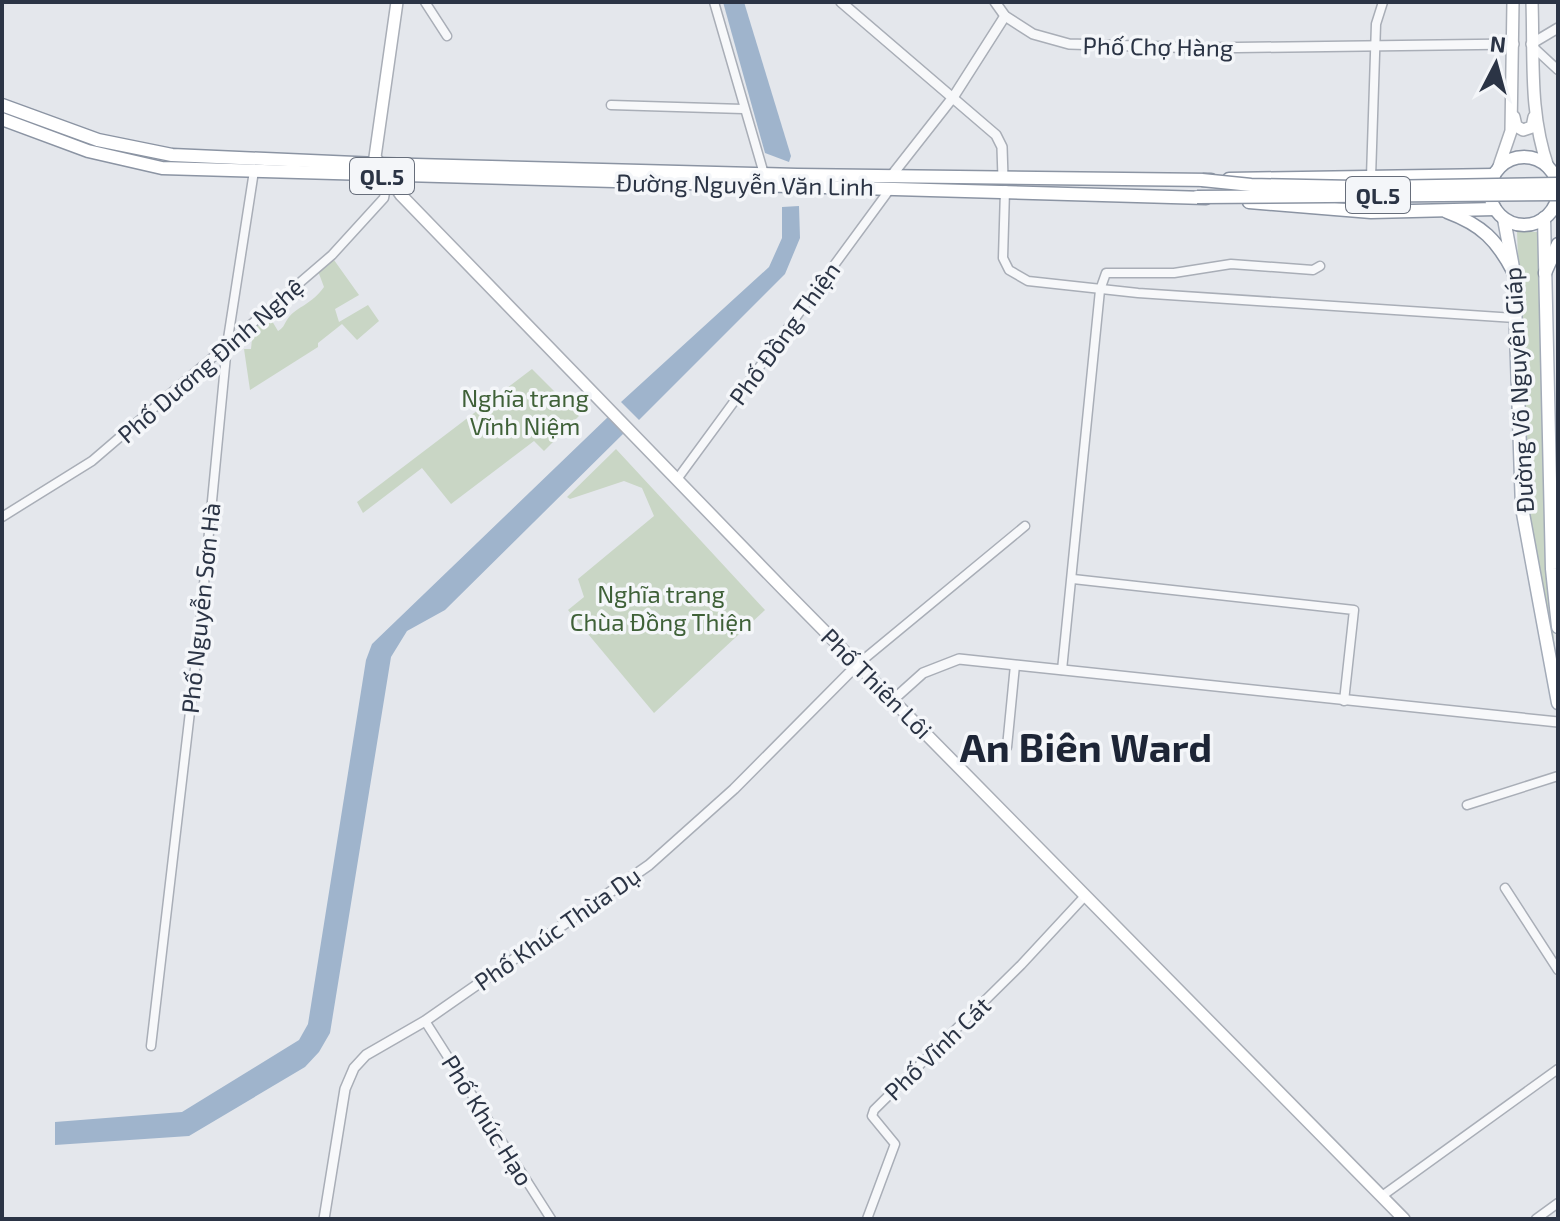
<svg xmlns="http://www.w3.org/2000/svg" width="1560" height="1221" font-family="'Exo 2',sans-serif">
<rect width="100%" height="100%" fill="#e4e7ec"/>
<g fill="#c9d6c5">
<polygon points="1517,231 1537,232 1538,235 1548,583 1558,676 1527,517"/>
<path d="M334,260L359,295L335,309L339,322L368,305L379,321L357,340L342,324L318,343V347L250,390L244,349H251L253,329L269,316L278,331C285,327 284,323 289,317C297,307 312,304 324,287L318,271Z"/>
<polygon points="532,369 579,416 544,451 534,441 451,504 422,468 363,513 357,502"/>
<polygon points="616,449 765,610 654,713 568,610 584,597 578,579 654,516 642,488 624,481 570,499 567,497"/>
</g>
<g fill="#9fb4cc">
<polygon points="723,2 744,2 791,156 789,162 765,153"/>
<polygon points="799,206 800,238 785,274 639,420 621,402 769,267 782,238 782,207"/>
<polygon points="609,416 625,432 445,610 407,631 391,657 330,1033 319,1052 305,1067 189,1136 55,1145 55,1122 182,1112 299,1040 308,1024 366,660 372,644"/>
</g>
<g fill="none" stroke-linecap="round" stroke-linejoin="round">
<g stroke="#a9aeb7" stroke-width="11">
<g id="minor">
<polyline points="425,2 447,36"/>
<polyline points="714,2 764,174"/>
<polyline points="1532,46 1558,70"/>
<polyline points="611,105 743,109"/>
<polyline points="1371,177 1376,24 1383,2"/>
<polyline points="1005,190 1003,258 1009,270 1028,281 1138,293 1515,318"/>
<polyline points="678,478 890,189"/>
<polyline points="2,517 92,461 332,255 384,198 388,176"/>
<polyline points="1073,579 1354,610 1344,701"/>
<polyline points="858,664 1025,526"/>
<polyline points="1062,670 1100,290 1106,273 1174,273 1231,264 1313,270 1320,266"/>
<polyline points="1007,747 1015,665"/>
<polyline points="1467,805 1558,776"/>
<polyline points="1505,888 1558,970"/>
<polyline points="425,1021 551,1219"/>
<polyline points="151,1046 200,626 227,345 254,171"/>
<polyline points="1382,1196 1558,1069"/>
<polyline points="867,1219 895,1144 872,1116 874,1110 1021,965 1085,896"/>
<polyline points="1536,1219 1558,1203"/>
</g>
</g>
<g stroke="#a9aeb7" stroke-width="12">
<g id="tertiary">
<polyline points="841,2 996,135 1002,147 1003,178"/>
<polyline points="995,2 1005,16 1033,34 1069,44 1203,48 1514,44"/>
<polyline points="1531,44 1558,28"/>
<polyline points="892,175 954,96 1005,16"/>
<polyline points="894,699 923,673 959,659 1558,722"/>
<polyline points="324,1219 345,1089 354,1068 366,1055 425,1021 649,865 734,789 858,664"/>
</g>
</g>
<g stroke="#a9aeb7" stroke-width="14">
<g id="secondary">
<polyline points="397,2 375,157 401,195 785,591 1404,1219"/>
<path d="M1532,2C1534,59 1529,113 1548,167"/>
<polyline points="1514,117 1516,126 1523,130 1532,127 1534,117"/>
<polyline points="1498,169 1511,131 1513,2"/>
</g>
</g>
<g stroke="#a3abb8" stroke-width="15">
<g id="primary">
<polyline points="1544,218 1552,569 1558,627"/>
<polyline points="1504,219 1514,273 1522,508 1558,703"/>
</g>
</g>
<g stroke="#8b94a3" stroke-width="15">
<g id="trunk">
<polyline points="2,105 98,140 172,155 378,164 797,175 1211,180"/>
<polyline points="2,119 88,151 162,168 1206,198"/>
<circle cx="1524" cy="191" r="34"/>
<polyline points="1229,179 1494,175"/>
<polyline points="1249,202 1371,212 1495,209"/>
<path d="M1447,212C1482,225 1497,240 1514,273"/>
<polyline points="1545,273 1558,244"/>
</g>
</g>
<use href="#minor" stroke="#f7f8fa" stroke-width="8"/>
<use href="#tertiary" stroke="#f7f8fa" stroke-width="9"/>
<use href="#secondary" stroke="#fff" stroke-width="11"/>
<use href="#primary" stroke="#fff" stroke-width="12"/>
<use href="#trunk" stroke="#fff" stroke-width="12"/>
<g stroke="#8b94a3" stroke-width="15" stroke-linecap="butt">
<g id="trunk-bridge">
<polyline points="1202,180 1251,185 1355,187"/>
<polyline points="1377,187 1558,184"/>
<polyline points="1197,197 1558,194"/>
</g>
</g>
<use href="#trunk-bridge" stroke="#fff" stroke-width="12"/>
</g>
<g text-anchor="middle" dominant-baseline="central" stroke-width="7" stroke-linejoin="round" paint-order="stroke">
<g fill="#f4f6f9" stroke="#676e7b" stroke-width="2">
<rect x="350" y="158" width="64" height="36" rx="6"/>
<rect x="1346" y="177" width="64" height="36" rx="6"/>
</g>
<g font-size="22" font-weight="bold" fill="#2b3445">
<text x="382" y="176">QL.5</text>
<text x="1378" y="195">QL.5</text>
</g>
<g font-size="24" fill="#2b3445" stroke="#f4f6f9">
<text transform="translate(1158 46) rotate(1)">Phố Chợ Hàng</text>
<text transform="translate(745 184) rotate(1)">Đường Nguyễn Văn Linh</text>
<text transform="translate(784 333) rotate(-54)">Phố Đồng Thiện</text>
<text transform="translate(210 360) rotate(-41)">Phố Dương Đình Nghệ</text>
<text transform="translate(1518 390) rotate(-93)">Đường Võ Nguyên Giáp</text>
<text transform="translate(200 608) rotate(-84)">Phố Nguyễn Sơn Hà</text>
<text transform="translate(877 683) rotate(45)">Phố Thiên Lôi</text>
<text transform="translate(557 928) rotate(-35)">Phố Khúc Thừa Dụ</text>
<text transform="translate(937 1048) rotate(-44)">Phố Vĩnh Cát</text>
<text transform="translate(488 1120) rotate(58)">Phố Khúc Hạo</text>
</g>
<g font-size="24" fill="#3f6138" stroke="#f4f6f9">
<text x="525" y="397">Nghĩa trang<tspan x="525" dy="28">Vĩnh Niệm</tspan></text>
<text x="661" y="593">Nghĩa trang<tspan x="661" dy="28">Chùa Đồng Thiện</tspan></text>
</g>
<g font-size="40" font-weight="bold" fill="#1d2536" stroke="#f4f6f9">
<text x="1086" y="746">An Biên Ward</text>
</g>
</g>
<rect width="1560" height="1221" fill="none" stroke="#2b3445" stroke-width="8"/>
<g transform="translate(1496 64) rotate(6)" stroke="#f4f6f9" stroke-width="6" paint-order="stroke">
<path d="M0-6L14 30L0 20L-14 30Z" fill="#2b3445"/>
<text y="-12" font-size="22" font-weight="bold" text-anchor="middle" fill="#2b3445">N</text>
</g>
</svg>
